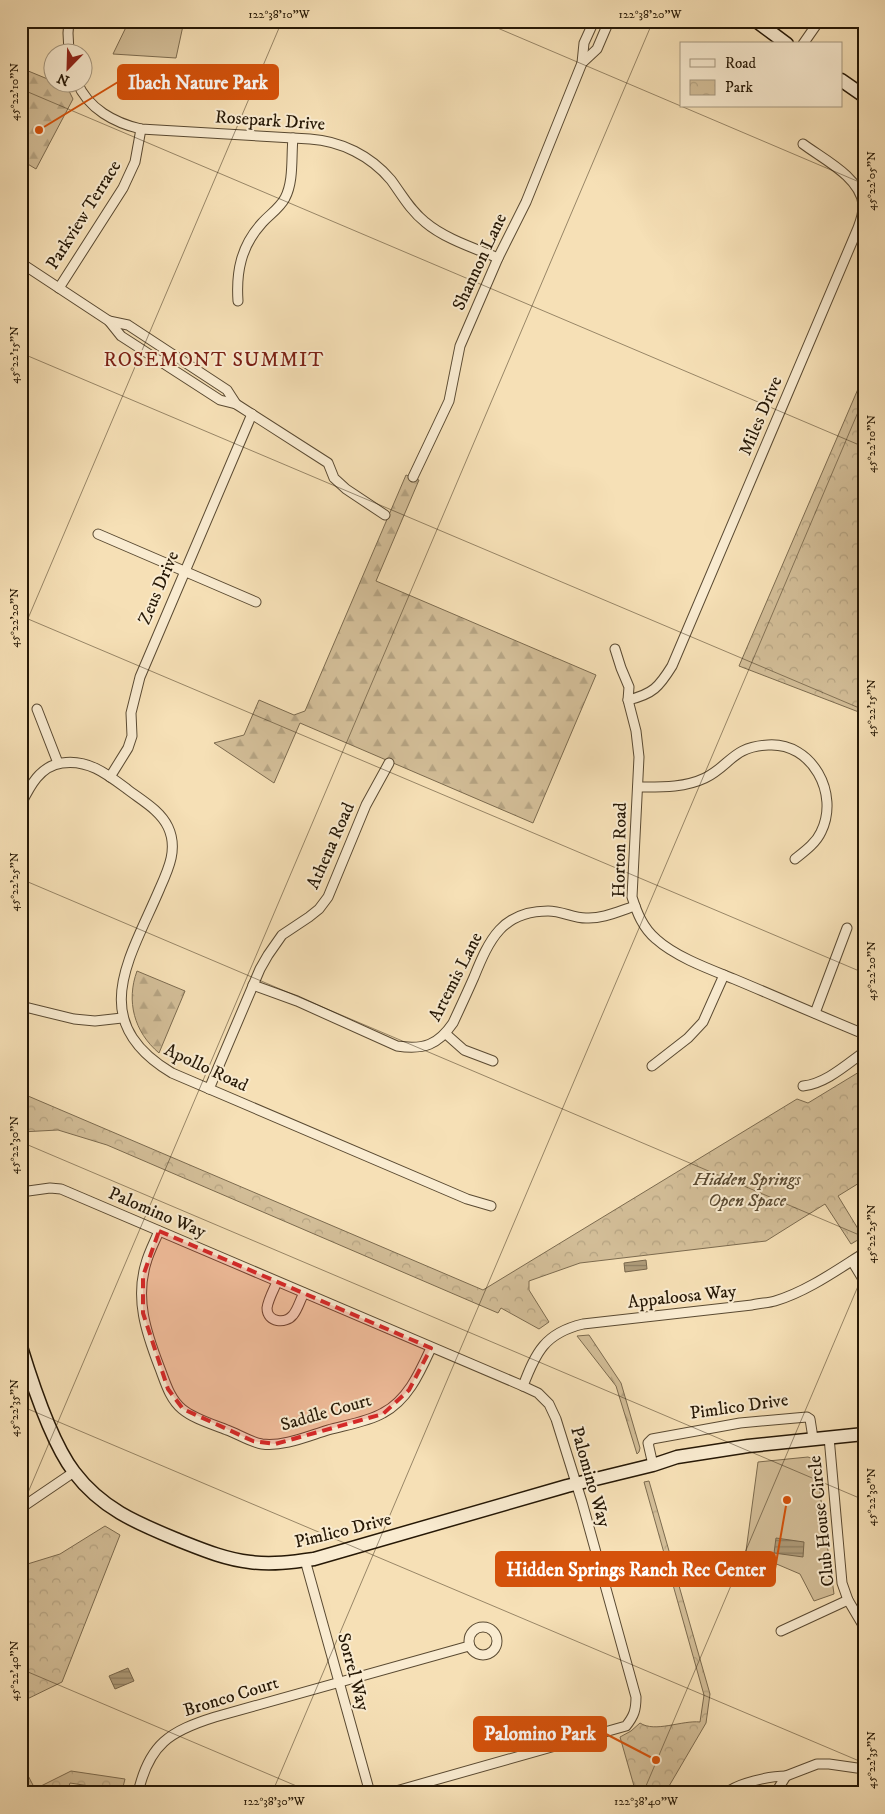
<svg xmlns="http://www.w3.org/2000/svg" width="885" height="1814" font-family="'IM FELL DW Pica',serif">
<defs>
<pattern id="forest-firs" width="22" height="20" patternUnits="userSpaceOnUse" patternTransform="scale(1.25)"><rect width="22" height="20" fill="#d3be98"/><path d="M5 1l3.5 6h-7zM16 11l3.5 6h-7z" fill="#b5a382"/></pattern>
<pattern id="park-crowns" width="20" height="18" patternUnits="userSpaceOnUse" patternTransform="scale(1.25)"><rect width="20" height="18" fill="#d3be98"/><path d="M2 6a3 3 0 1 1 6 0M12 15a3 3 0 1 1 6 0" fill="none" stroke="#b5a382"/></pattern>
<pattern id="water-rules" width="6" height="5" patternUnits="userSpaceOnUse" patternTransform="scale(1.25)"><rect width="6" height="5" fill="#af9c7a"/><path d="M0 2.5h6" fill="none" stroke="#8e7e62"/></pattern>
</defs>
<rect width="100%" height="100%" fill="#f6e0b6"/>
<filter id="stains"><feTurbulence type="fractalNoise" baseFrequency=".004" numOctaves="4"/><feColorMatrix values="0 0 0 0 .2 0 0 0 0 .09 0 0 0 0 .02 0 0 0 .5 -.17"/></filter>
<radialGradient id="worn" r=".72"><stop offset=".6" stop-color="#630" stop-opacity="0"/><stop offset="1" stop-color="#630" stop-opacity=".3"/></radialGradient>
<g fill="#d3be98" stroke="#7c6b4f">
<polygon points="129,21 184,21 176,58 113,54"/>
<polygon points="808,1457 815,1460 816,1464 834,1594 814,1601 800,1574 746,1551 758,1462"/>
</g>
<g fill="url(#forest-firs)" stroke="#7c6b4f">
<polygon points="21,68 67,87 73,99 36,169 21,160"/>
<polygon points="406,475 419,480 376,581 596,675 533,823 300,723 274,783 214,743 244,735 259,700 294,715 305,711"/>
<path d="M137,971L185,991L159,1053C134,1032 126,1001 137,971Z"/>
<polygon points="589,1335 621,1383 640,1448 639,1452 637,1454 616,1386 577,1336"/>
</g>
<g fill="url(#park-crowns)" stroke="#7c6b4f">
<polygon points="864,375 864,714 739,666"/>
<polygon points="864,1069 864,1180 838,1196 863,1237 851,1244 825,1204 766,1241 580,1263 529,1281 529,1290 549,1322 539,1329 501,1308 498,1313 107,1145 58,1130 21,1132 21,1093 483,1290 797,1099 808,1103"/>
<path d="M649,1481L710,1694L706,1723L665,1793H636L620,1737L631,1731L640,1723C655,1733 682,1720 700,1722L704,1695L644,1482Z"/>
<polygon points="105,1526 120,1535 62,1682 21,1702 21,1566 60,1554"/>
<polygon points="21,1762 35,1789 71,1771 125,1779 122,1791 70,1783 67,1793 21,1793"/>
</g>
<g fill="url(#water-rules)" stroke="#78674c">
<polygon points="646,1260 647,1269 625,1272 624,1263"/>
<polygon points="776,1538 804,1542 803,1557 774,1553"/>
<polygon points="128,1668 134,1681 115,1689 109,1676"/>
</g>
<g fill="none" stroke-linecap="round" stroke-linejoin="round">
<g stroke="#5a4a32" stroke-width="11">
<g id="street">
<polyline points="803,44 819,21"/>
<polyline points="69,52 68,33 69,21"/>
<polyline points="582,63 597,49 609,21"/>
<path d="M77,82C88,109 115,123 141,129L310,139C341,141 371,156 391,180C402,195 410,210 425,222C445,239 474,248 498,258"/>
<polyline points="21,263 109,321 121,336 220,400 236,404 328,463 334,478 346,489 385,515"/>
<polyline points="59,288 123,188 135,162 141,129"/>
<path d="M238,301C236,272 241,246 262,223C269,215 280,208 285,198C294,181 291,157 293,138"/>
<polyline points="109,321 128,325 227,390 236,404"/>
<polyline points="413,477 449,401 460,346 498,258 526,202 582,63 584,43 594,21"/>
<polyline points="98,534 256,602"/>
<path d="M615,649L621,668L629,687L628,700L636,731L639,757L632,897C637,913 643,928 656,939C676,957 709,969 734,979C777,997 820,1016 864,1034"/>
<path d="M628,700C653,694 659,687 672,666L858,228C861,220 864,212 863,204C860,177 823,159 803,144"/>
<polyline points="37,709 58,763"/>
<polyline points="110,777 128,748 132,736 131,713 140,677 252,414"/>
<path d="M638,787C660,787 684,788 705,778C731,765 732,747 768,745C812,742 840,794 821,832C816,843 805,851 795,859"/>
<path d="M21,804C30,786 40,766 62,763C88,759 107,774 127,789C141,800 160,810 168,827C178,848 169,868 160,888C130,959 85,1021 172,1073L467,1199L491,1206"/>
<path d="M253,985L297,1001L397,1046C424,1050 438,1045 453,1023C460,1008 467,993 474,977C489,940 502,911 548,911C562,911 573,918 586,918C603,919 619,911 635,906"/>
<polyline points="21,1006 74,1019 95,1021 122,1018"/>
<polyline points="815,1013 847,928"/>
<polyline points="446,1034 464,1050 493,1061"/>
<polyline points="652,1066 688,1038 703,1022 724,975"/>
<path d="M803,1086C825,1084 846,1065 864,1052"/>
<polyline points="209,1089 260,969 268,955 282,935 309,917 319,909 328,897 366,805 389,763"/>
<path d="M21,1192L50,1188L61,1189L523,1386L538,1393L549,1404L556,1419L582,1502L636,1697C636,1710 634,1716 626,1726L389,1793"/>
<path d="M159,1231C155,1241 149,1252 146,1263C135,1299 146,1332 159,1366C165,1381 169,1398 182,1409C194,1419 212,1424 227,1430C238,1434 250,1442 262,1444C283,1447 308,1436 328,1430C346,1425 367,1422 383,1413C408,1400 420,1372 431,1348"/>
<polyline points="852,1261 864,1281"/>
<path d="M277,1282C274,1289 268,1300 267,1308C267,1323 286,1324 293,1315C298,1309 300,1300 304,1293"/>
<path d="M523,1386C536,1352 545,1333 583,1324L752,1305C760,1303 768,1303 775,1301C806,1292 837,1270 864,1253"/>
<polyline points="829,1437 842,1583 848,1600 864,1627"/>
<polyline points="653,1465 648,1443 652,1439 740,1423 807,1417 810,1419 813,1438"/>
<polyline points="21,1508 74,1472"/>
<polyline points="305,1560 370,1793"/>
<circle cx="483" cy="1641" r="14"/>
<polyline points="781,1631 848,1600"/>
<polyline points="786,1776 817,1764 829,1764 864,1769"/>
<path d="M138,1793C149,1744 170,1731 215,1717L469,1646"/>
<path d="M726,1793C739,1783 769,1776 786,1776L778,1789L773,1793"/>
</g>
</g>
<g stroke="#261806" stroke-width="15">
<g id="secondary">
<polyline points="756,21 787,44"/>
<polyline points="841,80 864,96"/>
<path d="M21,1347C32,1383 51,1442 74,1472C102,1509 137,1523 178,1540C201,1549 224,1559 250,1562C271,1565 293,1562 314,1559L567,1486L653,1465L677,1457L748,1446L864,1434"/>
</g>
</g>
<use href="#street" stroke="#f9ebd0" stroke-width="9"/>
<use href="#secondary" stroke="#f9ebd0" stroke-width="12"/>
</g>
<path fill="#d62828" fill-opacity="0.2" stroke="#d62828" stroke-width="4" stroke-dasharray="10 6" stroke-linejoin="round" d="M159,1231L431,1348L409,1390L383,1414L275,1444L253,1441L183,1409L168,1389L143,1313V1276Z"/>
<path fill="none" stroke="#261806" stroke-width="1" stroke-opacity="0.45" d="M481,21L864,184M21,89L864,447M21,353L864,710M21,616L864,973M21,635L282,21M21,879L864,1237M21,1142L864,1500M21,1406L864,1763M21,1509L653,21M21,1669L313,1793M272,1793L864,398M643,1793L864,1272"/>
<g text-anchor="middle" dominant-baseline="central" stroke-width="4" stroke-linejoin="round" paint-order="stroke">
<g font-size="18" fill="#261806" stroke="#f9ebd0">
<text transform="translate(270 121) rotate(4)">Rosepark Drive</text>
<text transform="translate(84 215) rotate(-58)">Parkview Terrace</text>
<text transform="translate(480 262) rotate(-65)">Shannon Lane</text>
<text transform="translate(761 416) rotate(-67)">Miles Drive</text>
<text transform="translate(159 588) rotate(-67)">Zeus Drive</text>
<text transform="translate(331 846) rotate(-66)">Athena Road</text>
<text transform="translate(620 850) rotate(-89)">Horton Road</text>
<text transform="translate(456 977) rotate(-63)">Artemis Lane</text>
<text transform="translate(206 1068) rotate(25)">Apollo Road</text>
<text transform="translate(157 1213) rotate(23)">Palomino Way</text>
<text transform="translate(682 1297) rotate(-6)">Appaloosa Way</text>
<text transform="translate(739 1407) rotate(-8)">Pimlico Drive</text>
<text transform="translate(326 1413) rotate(-16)">Saddle Court</text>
<text transform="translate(590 1477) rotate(74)">Palomino Way</text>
<text transform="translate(822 1521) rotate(-96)">Club House Circle</text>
<text transform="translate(343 1531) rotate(-14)">Pimlico Drive</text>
<text transform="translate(353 1672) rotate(75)">Sorrel Way</text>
<text transform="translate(231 1697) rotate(-17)">Bronco Court</text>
</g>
<g font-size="18" font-style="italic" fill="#5a4a32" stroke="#f9ebd0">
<text x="747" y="1180">Hidden Springs<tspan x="747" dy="21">Open Space</tspan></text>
</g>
<g font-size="20" letter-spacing="1" fill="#7a1f14" stroke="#f9ebd0">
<text x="214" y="360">ROSEMONT SUMMIT</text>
</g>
</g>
<path fill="none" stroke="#d5520b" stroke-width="2" d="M39 130L118 82M787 1500L775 1569M656 1760L606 1734"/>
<g fill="#d5520b" stroke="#f9ebd0" stroke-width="2">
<circle cx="39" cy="130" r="5"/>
<circle cx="787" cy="1500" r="5"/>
<circle cx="656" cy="1760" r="5"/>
</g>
<g fill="#d5520b" stroke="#d5520b" stroke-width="2">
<rect x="118" y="65" width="160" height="34" rx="5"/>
<rect x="496" y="1552" width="279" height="34" rx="5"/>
<rect x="474" y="1717" width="132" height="34" rx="5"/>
</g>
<g font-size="19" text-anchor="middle" font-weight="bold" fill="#fff">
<text x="198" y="89">Ibach Nature Park</text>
<text x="636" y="1576">Hidden Springs Ranch Rec Center</text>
<text x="540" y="1740">Palomino Park</text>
</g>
<rect width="885" height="1814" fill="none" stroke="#f6e0b6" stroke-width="55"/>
<rect x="680" y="42" width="162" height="65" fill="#f9ebd0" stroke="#a5977f"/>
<rect x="690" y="59" width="25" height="8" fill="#f9ebd0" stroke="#a5977f"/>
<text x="725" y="68" font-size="15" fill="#261806">Road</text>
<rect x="690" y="80" width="25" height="15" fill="url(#park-crowns)" stroke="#a5977f"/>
<text x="725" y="92" font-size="15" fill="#261806">Park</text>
<g transform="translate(68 68) rotate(203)"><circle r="24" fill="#f9ebd0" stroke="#a5977f"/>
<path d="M0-4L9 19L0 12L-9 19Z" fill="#8f2418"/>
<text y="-8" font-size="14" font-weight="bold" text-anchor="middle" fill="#261806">N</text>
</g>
<rect x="28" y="28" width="830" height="1758" fill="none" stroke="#261806" stroke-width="2"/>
<g font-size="12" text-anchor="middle" fill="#261806">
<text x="279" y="18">122°38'10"W</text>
<text x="650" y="18">122°38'20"W</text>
<text transform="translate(14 92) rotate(-90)" y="4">45°22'10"N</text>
<text transform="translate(871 181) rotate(-90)" y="4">45°22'05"N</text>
<text transform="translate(14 355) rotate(-90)" y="4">45°22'15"N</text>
<text transform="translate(871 444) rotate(-90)" y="4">45°22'10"N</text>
<text transform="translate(14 618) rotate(-90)" y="4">45°22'20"N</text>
<text transform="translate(871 708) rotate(-90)" y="4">45°22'15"N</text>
<text transform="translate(14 882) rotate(-90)" y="4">45°22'25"N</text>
<text transform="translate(871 971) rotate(-90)" y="4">45°22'20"N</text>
<text transform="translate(14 1145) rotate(-90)" y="4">45°22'30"N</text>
<text transform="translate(871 1234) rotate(-90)" y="4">45°22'25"N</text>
<text transform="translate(14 1408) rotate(-90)" y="4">45°22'35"N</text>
<text transform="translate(871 1497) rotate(-90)" y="4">45°22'30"N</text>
<text transform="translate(14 1671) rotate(-90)" y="4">45°22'40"N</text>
<text transform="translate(871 1760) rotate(-90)" y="4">45°22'35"N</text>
<text x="274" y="1805">122°38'30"W</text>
<text x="646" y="1805">122°38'40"W</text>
</g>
<rect width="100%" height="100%" filter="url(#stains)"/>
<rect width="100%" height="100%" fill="url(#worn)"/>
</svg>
